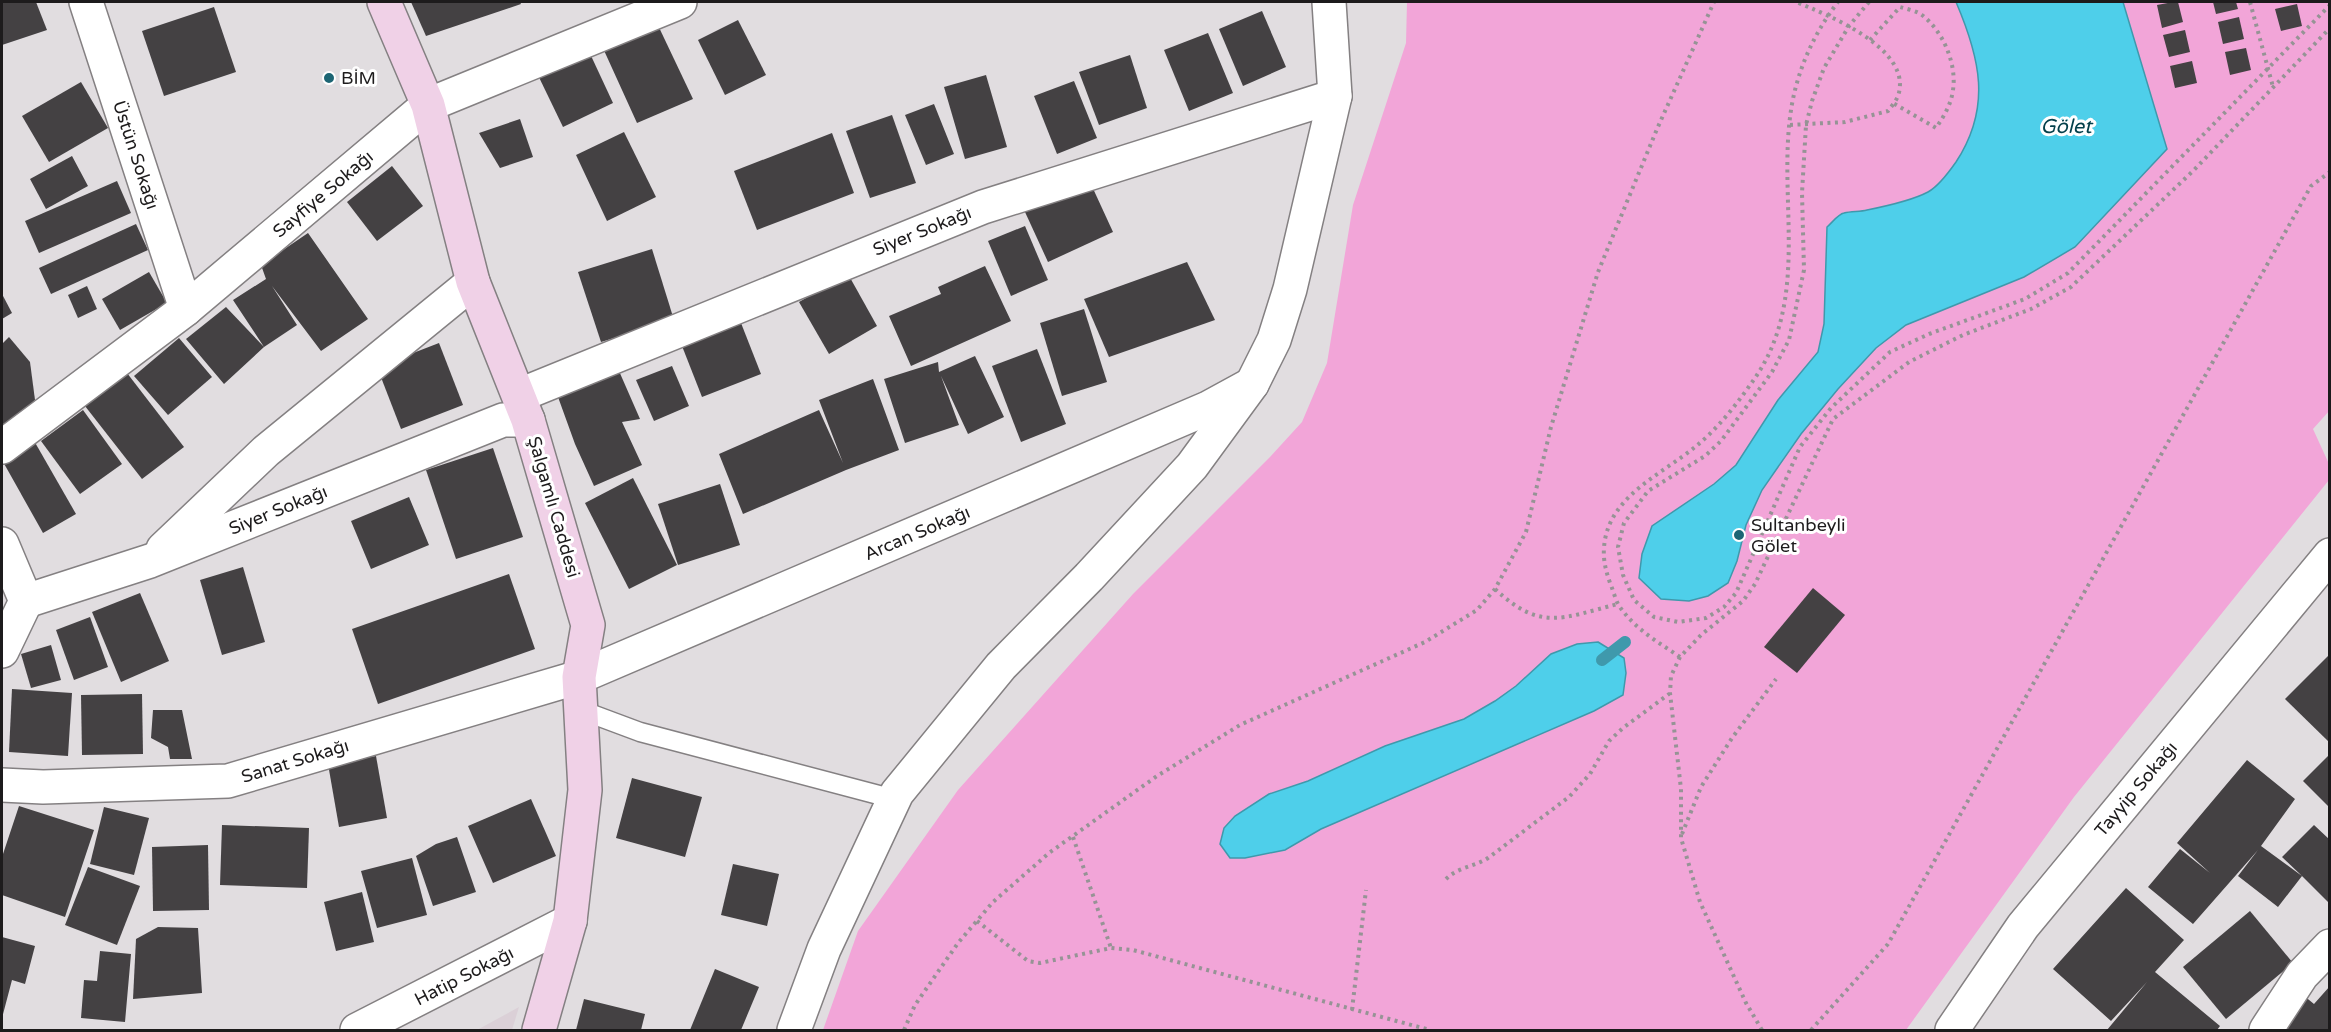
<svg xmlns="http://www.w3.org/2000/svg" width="2331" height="1032" font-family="'Varela Round',sans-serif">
<rect width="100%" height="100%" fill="#e1dde0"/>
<polygon fill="#dbd0d7" points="519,1007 512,1030 477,1030"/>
<polygon fill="#f2a5d8" points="1407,2 2329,2 2330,410 2313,429 2329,464 2329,480 2074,797 1906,1030 823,1030 858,931 958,790 1133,594 1270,457 1302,422 1327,363 1353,205 1406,43"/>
<g fill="#4ecfea" stroke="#3f99ac" stroke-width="1.5">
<path d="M1956,2H2123L2167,149L2075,247L2024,277L1906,325L1876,348L1838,389L1801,434L1762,490L1746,525L1737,561L1728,583L1708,596L1689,601L1661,599L1639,578L1642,554L1652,526L1714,484L1736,465L1778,400L1818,352L1824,324L1827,227C1832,223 1838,214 1844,213C1852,211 1860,212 1867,210C1887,206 1911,201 1928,192C1939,186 1949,172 1956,162C1992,107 1980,58 1956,2Z"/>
<polygon points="1598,642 1624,658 1626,673 1623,695 1594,711 1321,829 1285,850 1245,858 1230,858 1220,844 1224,828 1235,816 1269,794 1308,781 1385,746 1464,719 1495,701 1516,686 1551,654 1577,644"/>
</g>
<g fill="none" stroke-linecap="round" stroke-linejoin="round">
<polyline stroke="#3f99ac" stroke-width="12" points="1602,660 1625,642"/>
</g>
<g fill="#444143">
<polygon points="2,2 36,2 47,30 2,45"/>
<polygon points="411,2 520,2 521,4 426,36"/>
<polygon points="2173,2 2178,2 2183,22 2162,28 2157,5"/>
<polygon points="2213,2 2236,2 2238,9 2216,14"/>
<polygon points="2297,4 2302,26 2281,31 2275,9"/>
<polygon points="214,7 236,72 164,96 142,31"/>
<polygon points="1262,11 1286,67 1243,86 1219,29"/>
<polygon points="2239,17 2244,39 2223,44 2218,22"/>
<polygon points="655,19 693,99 637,123 602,46"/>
<polygon points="738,20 766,75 725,95 698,40"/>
<polygon points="2185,30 2190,52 2169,57 2163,35"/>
<polygon points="1208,33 1233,93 1189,111 1164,50"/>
<polygon points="586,45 613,103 563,127 535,69"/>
<polygon points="2246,48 2251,70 2230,75 2225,52"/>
<polygon points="1130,55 1147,108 1099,125 1079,72"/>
<polygon points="2192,61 2197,83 2175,88 2170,66"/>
<polygon points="986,75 1007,147 965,159 944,87"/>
<polygon points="1074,81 1097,138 1057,154 1034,96"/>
<polygon points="81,82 108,128 49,162 22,116"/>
<polygon points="934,104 954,154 926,165 905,115"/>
<polygon points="892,115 916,183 870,198 846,131"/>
<polygon points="520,119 533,157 500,168 479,133"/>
<polygon points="624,132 656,197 607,221 576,155"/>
<polygon points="832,133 854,193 757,230 734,171"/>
<polygon points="72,156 88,186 46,209 30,179"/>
<polygon points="392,166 423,206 377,241 347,202"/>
<polygon points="117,181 131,213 39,253 25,221"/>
<polygon points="1090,182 1113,232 1048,262 1025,212"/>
<polygon points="136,224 148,250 51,294 39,268"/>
<polygon points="1025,226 1048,280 1011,296 988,241"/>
<polygon points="308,233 368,319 321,351 272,286 297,325 264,347 224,384 186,339 226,307 264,347 233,300 266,279 261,265"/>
<polygon points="652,249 674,320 601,342 578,272"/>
<polygon points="1187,262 1215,320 1109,357 1084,299"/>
<polygon points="985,266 1011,321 911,366 889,316 941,294 938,287"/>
<polygon points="149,272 167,303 120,330 102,299"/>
<polygon points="848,274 877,326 829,354 799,302"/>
<polygon points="87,286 97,309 78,318 68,295"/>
<polygon points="2,294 12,313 2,319"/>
<polygon points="1084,309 1107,382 1062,396 1040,323"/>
<polygon points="741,323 761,374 702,397 682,346"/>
<polygon points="9,337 30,362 35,400 2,436 2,344"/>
<polygon points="179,338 212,377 168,415 134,376"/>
<polygon points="439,343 463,405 401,429 377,367"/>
<polygon points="1037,349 1066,424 1021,442 992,366"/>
<polygon points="975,356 1004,417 968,434 941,376 959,425 905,443 884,379 938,362 939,372"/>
<polygon points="672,366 689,406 654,421 636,380"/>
<polygon points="619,371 640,419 622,422 642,465 594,486 575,444 558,397"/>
<polygon points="127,373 184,447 142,479 85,406"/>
<polygon points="873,379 899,450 846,470 743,514 719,454 819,410 843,463 819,400"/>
<polygon points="83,410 122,464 80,494 41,441"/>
<polygon points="33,439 76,514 43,533 2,460"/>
<polygon points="493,448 523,537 456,559 426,470"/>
<polygon points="633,478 677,565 629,589 585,503"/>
<polygon points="720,484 740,545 678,565 658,504"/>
<polygon points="409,497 429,545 371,569 351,521"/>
<polygon points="243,567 265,642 222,655 200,580"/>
<polygon points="509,574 535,649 378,704 352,629"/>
<polygon points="1813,588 1845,615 1797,673 1764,647"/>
<polygon points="140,593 169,661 121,682 92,612"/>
<polygon points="90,617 108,667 74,680 56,630"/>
<polygon points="51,645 61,680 31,688 21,654"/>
<polygon points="2328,656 2330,658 2330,743 2285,699"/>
<polygon points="12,689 72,693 68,756 9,752"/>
<polygon points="142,694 143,754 82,755 81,695"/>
<polygon points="153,710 182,710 192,759 170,759 168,747 151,738"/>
<polygon points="2330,754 2330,808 2303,781"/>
<polygon points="376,756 387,818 339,827 328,764"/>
<polygon points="2247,760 2295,799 2261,846 2302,876 2282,857 2314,825 2330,840 2330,900 2328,902 2302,876 2278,907 2238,876 2258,850 2193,924 2148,887 2180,849 2210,873 2177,843"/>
<polygon points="632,778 702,797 685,857 616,838"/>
<polygon points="531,799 556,856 493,883 468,826"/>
<polygon points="19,806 94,830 65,917 2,895 2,857"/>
<polygon points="104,807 149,818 134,875 90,864"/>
<polygon points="222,825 309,828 307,888 220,885"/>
<polygon points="457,837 476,892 433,906 416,856 436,844"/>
<polygon points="208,845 209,910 153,911 152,847"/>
<polygon points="412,858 427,915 377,928 361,871"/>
<polygon points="733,864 779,874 767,926 721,915"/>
<polygon points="88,867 140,886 117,945 65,925"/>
<polygon points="2126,888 2184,940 2155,972 2220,1026 2217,1030 2107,1030 2147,982 2111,1021 2053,969"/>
<polygon points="362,892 374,942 336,951 324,902"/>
<polygon points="2250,911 2293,963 2226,1019 2183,967"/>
<polygon points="158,927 198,928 202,993 133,999 136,939"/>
<polygon points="2,937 35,946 25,984 12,980 2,1018"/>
<polygon points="100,951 131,954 125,1022 81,1018 84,980 97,981"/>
<polygon points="715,969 759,987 741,1030 690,1030"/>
<polygon points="2330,986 2330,1030 2275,1030 2303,995 2314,1004"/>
<polygon points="584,999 645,1014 641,1030 576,1030"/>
</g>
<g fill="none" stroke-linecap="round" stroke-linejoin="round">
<g stroke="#848082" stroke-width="21">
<polyline id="lane" points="581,710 640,732 894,799"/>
</g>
<g stroke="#848082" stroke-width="36">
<g id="street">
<polyline points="86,2 186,309"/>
<polyline points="520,395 983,207 1335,96"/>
<polyline points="2,447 186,309 428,105 680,2"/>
<polyline points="2,544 26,601 2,651"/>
<polyline points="163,549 266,451 473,282"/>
<polyline points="26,601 150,561 503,420 528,420"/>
<polyline points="2,785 43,787 228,781 579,677 1208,408 1252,384"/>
<polyline points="357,1030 570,921"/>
<polyline points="794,1030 824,949 897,793 1001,666 1089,577 1192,466 1252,384 1274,340 1290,289 1335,96 1329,2"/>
<polyline points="1952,1030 2023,926 2330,555"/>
<polyline points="2266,1030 2302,975 2330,946"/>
</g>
</g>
<g stroke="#848082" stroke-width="36">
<polyline id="secondary" points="384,2 428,105 473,282 528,420 588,625 579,677 585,790 570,921 539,1030"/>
</g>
<g stroke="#969395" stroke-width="4" stroke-dasharray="3 4.5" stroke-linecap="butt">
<polyline points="1869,2 1849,26 1824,68 1812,101 1806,125 1802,193 1804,270 1789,340 1772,372 1721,441 1705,456 1648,491 1624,523 1618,547 1623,575 1634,600 1654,617 1678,622 1706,618 1724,607 1736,593 1800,447 1831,408 1890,352 1929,334 2025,299 2068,273 2330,5"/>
<polyline points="2250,2 2273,87"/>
<path d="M1870,40L1900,7C1907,9 1917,11 1922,15C1943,31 1957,64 1953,90C1951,105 1944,116 1936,128L1893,103"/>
<path d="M1790,125L1845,122L1888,111C1891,107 1896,101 1898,96C1914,49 1828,15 1796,2"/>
<path d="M1495,589C1541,632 1562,618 1618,604"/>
<path d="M1680,657C1658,642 1633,628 1618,604C1615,598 1613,590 1610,583C1606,571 1603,560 1604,548C1607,497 1661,475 1695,447C1719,428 1740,400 1757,375C1811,293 1776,194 1792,104C1799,66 1815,32 1838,2"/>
<polyline points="1682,834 1701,787 1732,738 1776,679"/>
<polyline points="1073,837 1111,948"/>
<path d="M1446,879C1458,867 1474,867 1488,858L1569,797L1590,774L1609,741L1623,728L1669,694"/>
<polyline points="977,921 1028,961 1040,963 1111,948 1133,950 1430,1030"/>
<polyline points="1352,1010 1366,890"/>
<polyline points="904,1030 915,1005 958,943 993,902 1049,853 1157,776 1240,725 1425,642 1477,610 1495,589 1526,532 1551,427 1598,272 1657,129 1714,2"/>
<polyline points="1762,1030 1746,1003 1700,902 1681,838 1681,789 1670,693 1671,676 1680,657 1701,635 1743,601 1755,584 1833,419 1909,362 1963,335 2031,309 2071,287 2194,170 2330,28"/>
<polyline points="1811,1030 1888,944 2311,186 2330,172"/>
</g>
<use href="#lane" stroke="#fff" stroke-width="18"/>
<use href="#street" stroke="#fff" stroke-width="33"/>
<use href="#secondary" stroke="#f0d1e7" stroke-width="33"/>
</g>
<g fill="#1d6574" stroke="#fff" stroke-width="2">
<circle cx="329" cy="78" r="6"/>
<circle cx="1739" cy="535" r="6"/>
</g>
<g text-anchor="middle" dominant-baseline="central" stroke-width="6" stroke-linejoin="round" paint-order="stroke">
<g font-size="18" fill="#1d1b1c" stroke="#fff" text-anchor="start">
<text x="341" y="78">BİM</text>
<text x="1751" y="525">Sultanbeyli<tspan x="1751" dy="21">Gölet</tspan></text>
</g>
<g font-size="18" fill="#1d1b1c" stroke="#fff">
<text transform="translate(136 155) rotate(72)">Üstün Sokağı</text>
<text transform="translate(323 194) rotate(-40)">Sayfiye Sokağı</text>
<text transform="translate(922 231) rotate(-22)">Siyer Sokağı</text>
<text transform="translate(554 507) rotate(74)">Şalgamlı Caddesi</text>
<text transform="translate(278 510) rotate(-22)">Siyer Sokağı</text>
<text transform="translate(917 533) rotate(-23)">Arcan Sokağı</text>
<text transform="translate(295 761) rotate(-17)">Sanat Sokağı</text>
<text transform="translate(2136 789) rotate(-50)">Tayyip Sokağı</text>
<text transform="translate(464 976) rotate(-27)">Hatip Sokağı</text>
</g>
<g font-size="20" font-style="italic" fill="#04414c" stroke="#fff">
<text x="2066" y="127">Gölet</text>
</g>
</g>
<rect width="2331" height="1032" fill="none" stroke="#1d1b1c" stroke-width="6"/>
</svg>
